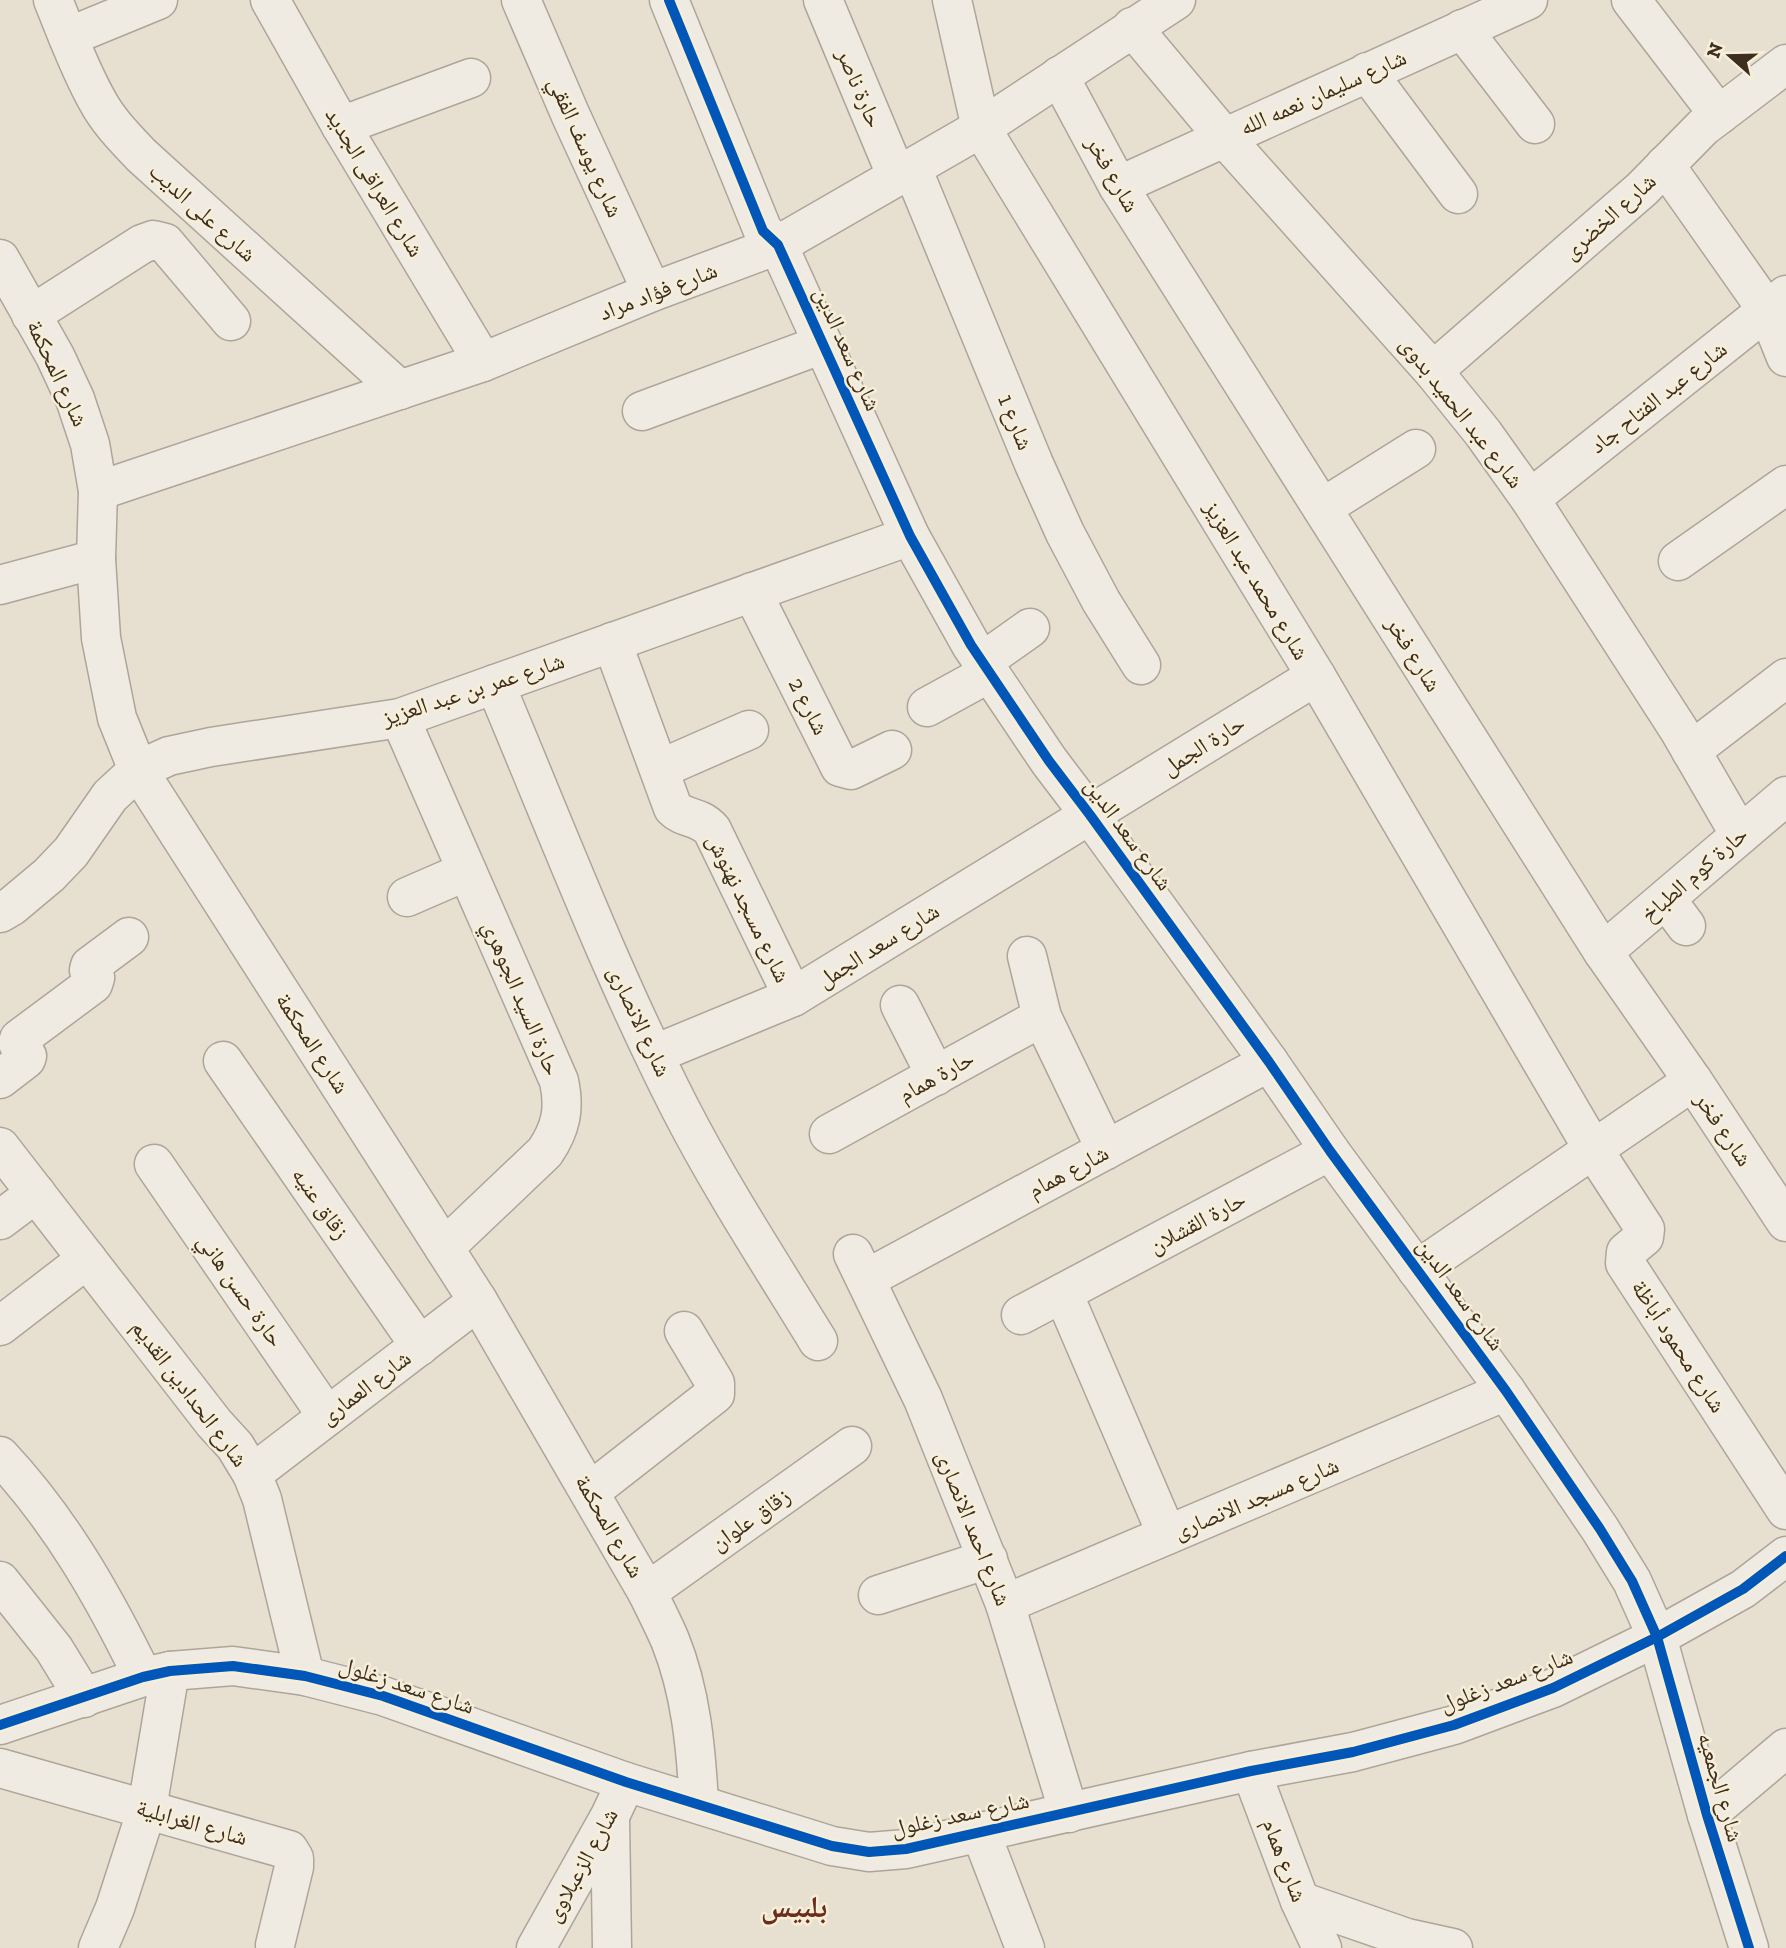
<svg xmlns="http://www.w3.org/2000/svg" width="1786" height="1948" font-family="'Zilla Slab','Noto Naskh Arabic',serif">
<rect width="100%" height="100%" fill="#e7e0d1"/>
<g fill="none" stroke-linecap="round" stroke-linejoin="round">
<g stroke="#ada599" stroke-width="41">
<g id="minor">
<path d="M53,0C67,34 79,68 97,100C108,121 125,138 141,155L400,390"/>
<polyline points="270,0 341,126 483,362"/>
<polyline points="521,0 571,116 652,292"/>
<polyline points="669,0 763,231 778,245 910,536 971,645 1049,761 1090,815 1269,1062 1330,1151 1506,1391 1600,1529 1632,1581 1657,1637 1707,1815 1749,1948"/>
<polyline points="823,0 897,177"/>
<polyline points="952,0 981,128 1316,676 1593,1149 1645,1229 1644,1237 1626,1252 1625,1263 1786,1510"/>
<polyline points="1631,0 1719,115"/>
<polyline points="1132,27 1224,137 1433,371 1483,433 1530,499 1679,730 1740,835"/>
<polyline points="1462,29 1535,124"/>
<polyline points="68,37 158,0"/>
<polyline points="1367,72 1458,194"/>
<polyline points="1059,76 1118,186 1603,952 1693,1081 1786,1222"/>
<polyline points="341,126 471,78"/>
<polyline points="1665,165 1767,310 1786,357"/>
<polyline points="912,168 1034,464 1065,533 1101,601 1141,665"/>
<polyline points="1118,186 1528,0"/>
<path d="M0,259L55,356L75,399L90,444L98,491L96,559L101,638L117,718L138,770L478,1301L647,1592C655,1608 663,1624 670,1640C691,1692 696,1748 699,1804"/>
<polyline points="31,315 142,244 153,240 165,243 231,321"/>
<polyline points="1433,371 1642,189 1703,127 1786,64"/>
<polyline points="642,411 823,344"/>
<polyline points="98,491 483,362 652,292 778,245 981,128 1176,0"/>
<polyline points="1530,499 1786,295"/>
<polyline points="1322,508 1416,449"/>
<polyline points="1678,561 1786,485"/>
<polyline points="0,585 96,559"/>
<polyline points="752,592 840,767 851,770 892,750"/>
<path d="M612,642L673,808C685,820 699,815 712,830L793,997"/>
<polyline points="982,662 1030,628"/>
<path d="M495,684C555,826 610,971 680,1108C721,1188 771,1264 818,1341"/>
<polyline points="927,707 989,673"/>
<path d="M400,718L559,1081C565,1109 561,1128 545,1152L444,1248"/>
<polyline points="1691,751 1786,678"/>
<polyline points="660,769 749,730"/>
<polyline points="407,897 467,871"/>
<polyline points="1666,899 1686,926"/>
<polyline points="0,913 12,906 49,875 71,852 110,796 138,770 169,756 211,747 400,718 910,536"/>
<polyline points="1603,952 1786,796"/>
<polyline points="1027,956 1042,1017 1106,1150"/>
<polyline points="900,1005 936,1076"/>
<polyline points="655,1054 793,997 1316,676"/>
<polyline points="223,1061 420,1346"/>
<polyline points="0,1079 26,1059 27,1056 18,1043 19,1039 93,984 95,978 89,970 90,966 129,937"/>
<polyline points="829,1134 1042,1017"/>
<polyline points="0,1147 214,1423 235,1446 252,1474 262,1499 305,1676"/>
<polyline points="154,1164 327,1416"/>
<polyline points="0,1220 36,1193"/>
<polyline points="853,1254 923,1399 1005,1604 1069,1813"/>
<polyline points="1417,1270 1693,1081"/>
<polyline points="866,1279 1269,1062"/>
<polyline points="1063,1293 1167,1535"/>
<polyline points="1021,1315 1330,1151"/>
<polyline points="0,1326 87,1259"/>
<path d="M0,1456C61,1521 104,1597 143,1677"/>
<polyline points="252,1474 478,1301"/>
<polyline points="591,1491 715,1394 715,1383 684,1331"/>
<polyline points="0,1581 54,1649 84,1698"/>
<polyline points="647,1592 852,1446"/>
<polyline points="878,1595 988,1559"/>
<polyline points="1005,1604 1506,1391"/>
<polyline points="0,1725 143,1677 170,1671 233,1666 305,1676 383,1696 626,1782 832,1846 869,1852 906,1849 1251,1771 1353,1752 1454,1725 1553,1688 1657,1637 1743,1589 1786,1556"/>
<polyline points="0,1768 289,1850 294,1858 294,1867 275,1945"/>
<polyline points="1251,1771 1300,1901 1322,1948"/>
<polyline points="1707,1815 1786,1748"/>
<polyline points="610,1817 612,1948"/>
<polyline points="980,1831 1025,1948"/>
<polyline points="1300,1901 1407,1938 1453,1948"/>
<polyline points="98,1948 115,1908 147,1809 170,1671"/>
<polyline points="536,1948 610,1816 626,1782"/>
</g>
</g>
<use href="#minor" stroke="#efebe3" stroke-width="38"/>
<g stroke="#f7eed8" stroke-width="15">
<g id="cycleway">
<polyline points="669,0 763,231 778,245 910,536 971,645 1049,761 1090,815 1269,1062 1330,1151 1506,1391 1600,1529 1632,1581 1657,1637 1707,1815 1749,1948"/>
<polyline points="0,1725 143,1677 170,1671 233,1666 305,1676 383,1696 626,1782 832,1846 869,1852 906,1849 1251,1771 1353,1752 1454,1725 1553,1688 1657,1637 1743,1589 1786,1556"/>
</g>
</g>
<use href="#cycleway" stroke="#0057b8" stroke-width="10"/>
</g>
<g text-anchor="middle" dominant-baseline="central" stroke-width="5" stroke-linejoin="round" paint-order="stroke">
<g font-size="23" fill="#3d2e20" stroke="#f7eed8">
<text transform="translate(860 88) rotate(67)">حارة ناصر</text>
<text transform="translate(1323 92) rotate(-24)">شارع سليمان نعمه الله</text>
<text transform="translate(586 147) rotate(66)">شارع يوسف الفقي</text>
<text transform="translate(1113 174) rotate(60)">شارع فخر</text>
<text transform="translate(375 182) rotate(59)">شارع العراقى الجديد</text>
<text transform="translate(203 212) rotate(42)">شارع على الديب</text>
<text transform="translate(1609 216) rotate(-42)">شارع الخضرى</text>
<text transform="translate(658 291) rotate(-21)">شارع فؤاد مراد</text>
<text transform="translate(848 349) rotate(66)">شارع سعد الدين</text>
<text transform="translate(58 373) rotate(65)">شارع المحكمة</text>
<text transform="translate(1658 397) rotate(-38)">شارع عبد الفتاح جاد</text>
<text transform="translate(1462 412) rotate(52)">شارع عبد الحميد بدوى</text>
<text transform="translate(1016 422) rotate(68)">شارع 1</text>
<text transform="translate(1257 580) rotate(59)">شارع محمد عبد العزيز</text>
<text transform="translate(1414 654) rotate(58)">شارع فخر</text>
<text transform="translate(473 689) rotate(-18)">شارع عمر بن عبد العزيز</text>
<text transform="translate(809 706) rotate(63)">شارع 2</text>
<text transform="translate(1203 745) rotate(-32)">حارة الجمل</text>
<text transform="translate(1129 834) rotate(54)">شارع سعد الدين</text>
<text transform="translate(1694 874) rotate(-41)">حارة كوم الطباخ</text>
<text transform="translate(749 908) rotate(64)">شارع مسجد نهنوش</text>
<text transform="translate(878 945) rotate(-32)">شارع سعد الجمل</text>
<text transform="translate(522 998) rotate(67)">حارة السيد الجوهري</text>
<text transform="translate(640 1021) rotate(65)">شارع الانصارى</text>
<text transform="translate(313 1043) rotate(57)">شارع المحكمة</text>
<text transform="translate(936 1076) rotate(-29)">حارة همام</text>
<text transform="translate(1724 1129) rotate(56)">شارع فخر</text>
<text transform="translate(1068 1171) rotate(-28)">شارع همام</text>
<text transform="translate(321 1203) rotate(55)">زقاق عنيه</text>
<text transform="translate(1197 1222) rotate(-28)">حارة القشلان</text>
<text transform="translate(241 1290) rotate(55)">حارة حسن هاني</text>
<text transform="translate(1461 1294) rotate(54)">شارع سعد الدين</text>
<text transform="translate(1679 1346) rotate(57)">شارع محمود أباظة</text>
<text transform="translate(365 1387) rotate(-37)">شارع العمارى</text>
<text transform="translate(190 1393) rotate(53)">شارع الحدادين القديم</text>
<text transform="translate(1256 1498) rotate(-23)">شارع مسجد الانصارى</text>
<text transform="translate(750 1519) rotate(-35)">زقاق علوان</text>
<text transform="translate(610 1526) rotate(60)">شارع المحكمة</text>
<text transform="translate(974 1528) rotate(68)">شارع احمد الانصارى</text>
<text transform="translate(1506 1680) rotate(-21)">شارع سعد زغلول</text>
<text transform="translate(407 1685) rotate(18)">شارع سعد زغلول</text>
<text transform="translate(1721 1787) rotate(74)">شارع الجمعيه</text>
<text transform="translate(960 1814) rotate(-12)">شارع سعد زغلول</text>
<text transform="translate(192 1822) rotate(16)">شارع الغرابلية</text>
<text transform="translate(1285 1860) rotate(69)">شارع همام</text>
<text transform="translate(581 1865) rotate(-61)">شارع الزعبلاوى</text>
</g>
<g font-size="30" font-weight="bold" fill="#6b2e1e" stroke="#f7eed8">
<text x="794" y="1907">بلبيس</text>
</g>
</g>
<g transform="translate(1730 56) rotate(290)" stroke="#f7eed8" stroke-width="5" paint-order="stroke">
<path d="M0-5L12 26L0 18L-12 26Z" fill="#3d2e20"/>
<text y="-10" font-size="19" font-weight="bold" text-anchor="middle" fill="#3d2e20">N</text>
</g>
</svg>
